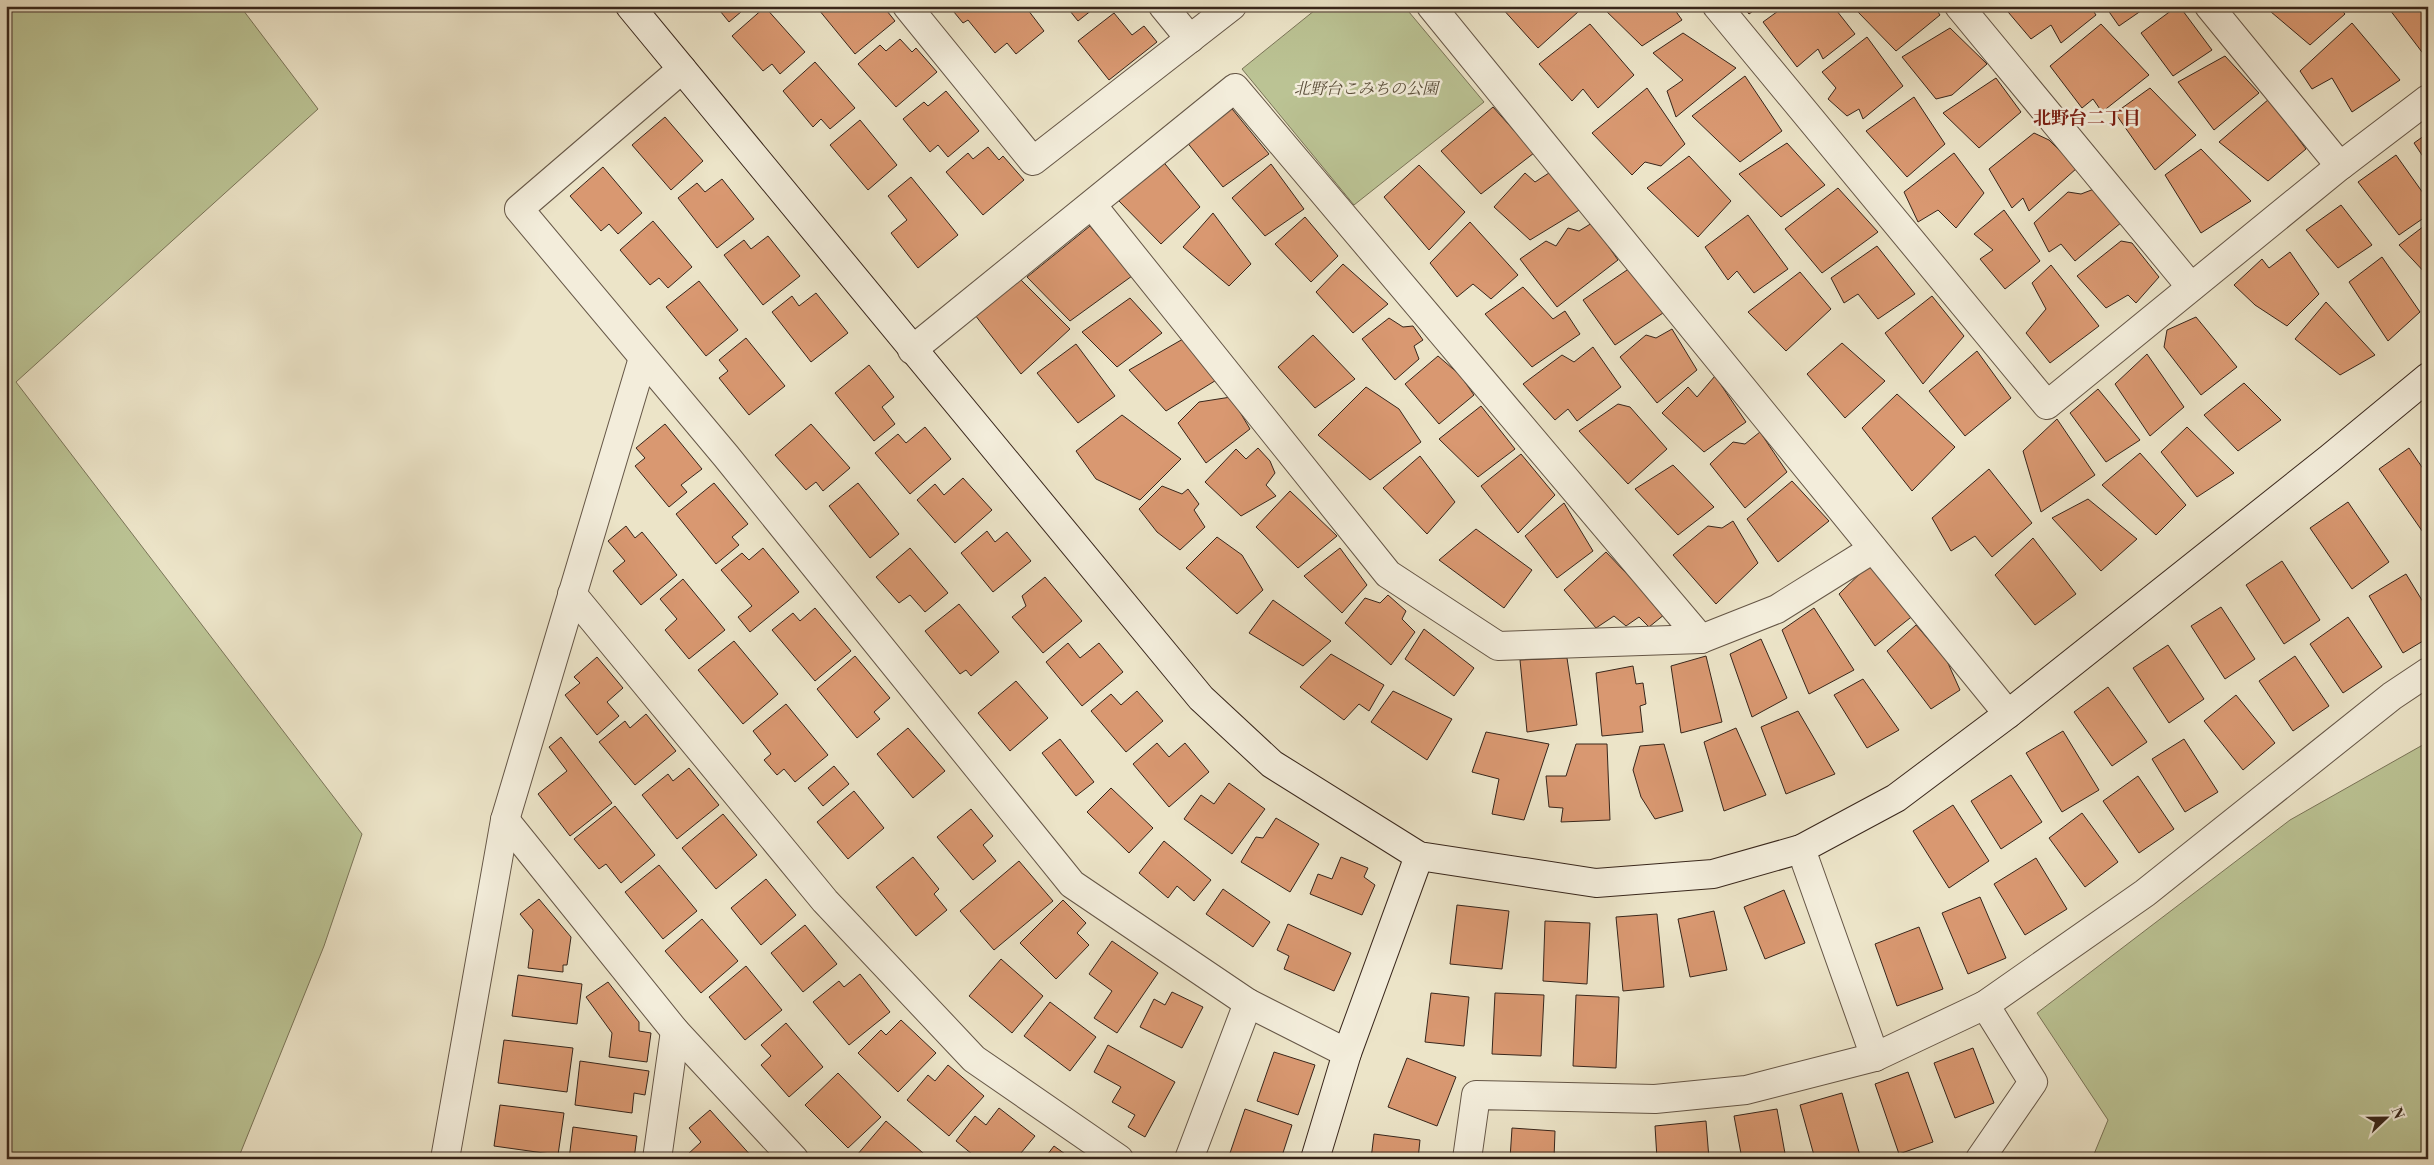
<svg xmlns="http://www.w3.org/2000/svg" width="2434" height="1165" font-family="'Libre Bodoni','Noto Serif JP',serif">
<rect width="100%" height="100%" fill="#ece4c8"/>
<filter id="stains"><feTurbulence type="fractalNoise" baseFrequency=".004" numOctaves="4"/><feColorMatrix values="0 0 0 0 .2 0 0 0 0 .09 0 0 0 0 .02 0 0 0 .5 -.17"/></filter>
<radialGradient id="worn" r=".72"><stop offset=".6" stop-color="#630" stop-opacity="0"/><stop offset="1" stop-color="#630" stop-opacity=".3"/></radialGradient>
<g fill="#bbc394" stroke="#7a7458">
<polygon points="6,6 240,6 318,109 16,382 362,834 324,946 238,1159 6,1159"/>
<polygon points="1320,6 1404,6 1484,102 1354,205 1242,69"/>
<polygon points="2428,742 2428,1159 2092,1159 2108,1120 2037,1013 2290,820"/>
</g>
<g fill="#d99871" stroke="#38261b">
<polygon points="716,6 748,6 729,22"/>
<polygon points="823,6 883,6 895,21 855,54 819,10"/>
<polygon points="949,6 1025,6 1044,31 1016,54 1007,43 995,53 968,20 963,23"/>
<polygon points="1066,6 1097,6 1078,21"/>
<polygon points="1502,6 1573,6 1578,12 1538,48 1501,7"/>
<polygon points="1601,6 1672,6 1682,20 1642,46"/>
<polygon points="1743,6 1760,6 1749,14"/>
<polygon points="1785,6 1833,6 1855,34 1823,59 1818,49 1797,67 1763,22"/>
<polygon points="1865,6 1934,6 1940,15 1896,51 1858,12"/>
<polygon points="2003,6 2090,6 2096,15 2061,43 2051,25 2031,39"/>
<polygon points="2105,6 2148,6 2119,26"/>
<polygon points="2264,6 2338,6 2345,14 2310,45"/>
<polygon points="2396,6 2428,6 2428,60 2390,10"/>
<polygon points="765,7 805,52 780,74 772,64 763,71 732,36"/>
<polygon points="2180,7 2212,50 2173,76 2141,33 2172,10"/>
<polygon points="1114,13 1132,35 1144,26 1157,42 1109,80 1078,41"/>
<polygon points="2352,23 2400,80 2352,112 2332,78 2312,89 2300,71"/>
<polygon points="1590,24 1634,75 1598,108 1583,89 1572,101 1539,64"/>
<polygon points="2101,24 2149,75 2102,112 2093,99 2082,108 2050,66"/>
<polygon points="1950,28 1987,64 1952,95 1936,99 1902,57"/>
<polygon points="1683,33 1736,68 1676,117 1667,91 1683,80 1653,53"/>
<polygon points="1867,37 1903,86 1863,119 1859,109 1847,116 1828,99 1836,88 1822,72"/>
<polygon points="900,39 912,52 916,48 937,72 896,107 858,64 880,45 886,51"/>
<polygon points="2225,56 2259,93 2214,130 2178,82"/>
<polygon points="815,62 855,108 830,129 821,119 813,127 783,91"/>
<polygon points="1745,76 1782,131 1740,162 1692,116"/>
<polygon points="1996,78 2021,112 1979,148 1943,113"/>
<polygon points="1647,88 1685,144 1661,166 1645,162 1632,175 1592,133"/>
<polygon points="2150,88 2196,135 2155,170 2115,113"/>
<polygon points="946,91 979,131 948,157 938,145 930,152 903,119 924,102 928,106"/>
<polygon points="1914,97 1945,144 1907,177 1866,131"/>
<polygon points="2269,99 2306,149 2268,181 2219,142"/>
<polygon points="1228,104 1269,154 1223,187 1186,141"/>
<polygon points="1493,107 1534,153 1481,194 1441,151"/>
<polygon points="665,117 703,161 671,190 632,145"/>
<polygon points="860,120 897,165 868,190 830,145"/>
<polygon points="2034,133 2049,140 2077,168 2029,211 2023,198 2012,208 1989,169"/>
<polygon points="2428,133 2428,164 2414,143"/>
<polygon points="1787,143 1825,185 1781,217 1739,174"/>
<polygon points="988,147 999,160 1003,156 1024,180 983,215 946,172 968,153 973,159"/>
<polygon points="2201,149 2251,201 2201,233 2165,175"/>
<polygon points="1954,153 1984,193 1956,228 1938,210 1918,222 1904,192"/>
<polygon points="2396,155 2428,200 2428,215 2399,235 2358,182"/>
<polygon points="1689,156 1731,201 1698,237 1647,188"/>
<polygon points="1161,159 1200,207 1161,244 1119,201"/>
<polygon points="1271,164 1304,209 1265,236 1232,198"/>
<polygon points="1419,165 1465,212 1429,250 1384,197"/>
<polygon points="603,167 642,213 618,234 609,224 601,231 570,196"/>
<polygon points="1525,173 1535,182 1549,173 1581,209 1530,240 1494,207"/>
<polygon points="911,177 958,235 918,268 891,233 907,220 888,196"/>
<polygon points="722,179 754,219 717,248 678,198 697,183 705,192"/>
<polygon points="1838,188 1878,232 1822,273 1785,229"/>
<polygon points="2094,189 2122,222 2075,261 2061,244 2049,252 2034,223 2068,192 2081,194"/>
<polygon points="2341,205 2372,245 2338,268 2306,230"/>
<polygon points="2004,210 2040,261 2005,289 1980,259 1993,250 1974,234"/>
<polygon points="1213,213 1251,264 1229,286 1183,247"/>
<polygon points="1748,215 1788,269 1754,293 1737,271 1728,280 1705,247"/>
<polygon points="1305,217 1338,256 1311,282 1275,244"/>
<polygon points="653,221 692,267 668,288 659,278 650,285 620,250"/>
<polygon points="1470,222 1518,275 1491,299 1473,284 1457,297 1430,263"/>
<polygon points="1592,223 1618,260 1557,307 1520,259 1546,241 1556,246 1568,228 1579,231"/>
<polygon points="2428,223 2428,276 2399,245"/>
<polygon points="1090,226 1132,276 1070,321 1027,277"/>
<polygon points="768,236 800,276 763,305 724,255 744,240 751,249"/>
<polygon points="2121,241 2132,243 2159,277 2136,303 2128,295 2106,308 2077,276"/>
<polygon points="1877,246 1915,294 1878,319 1858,294 1844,303 1831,278"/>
<polygon points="2290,252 2319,294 2287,326 2255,305 2234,285 2262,259 2269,268"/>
<polygon points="2382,257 2420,312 2388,341 2349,282"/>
<polygon points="1343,264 1388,304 1353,333 1316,292"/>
<polygon points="2051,265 2099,326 2050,363 2026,333 2046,309 2032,283"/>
<polygon points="1630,268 1663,313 1615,345 1583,300"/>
<polygon points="1800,272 1831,309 1786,351 1748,312"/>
<polygon points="1019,278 1070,329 1021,374 975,315"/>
<polygon points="699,281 738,330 706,356 666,307"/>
<polygon points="1523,287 1553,319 1565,311 1580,334 1532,367 1485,314"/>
<polygon points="816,293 848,333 811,362 772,312 792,296 799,306"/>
<polygon points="1932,296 1964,336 1923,384 1885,333"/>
<polygon points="1130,298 1162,333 1117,367 1082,332"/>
<polygon points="2326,302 2375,355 2340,375 2295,339"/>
<polygon points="2196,317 2237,367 2201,395 2164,347 2167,330"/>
<polygon points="1389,318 1403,327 1413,326 1423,340 1414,346 1419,359 1395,380 1362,339"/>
<polygon points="1672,329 1697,370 1657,403 1620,357 1646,335 1656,338"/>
<polygon points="1313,335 1355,379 1315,408 1278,367"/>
<polygon points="746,338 785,386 749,415 719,378 728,371 719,360"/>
<polygon points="1183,339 1218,379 1166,411 1129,370"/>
<polygon points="1842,343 1885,381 1845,418 1807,374"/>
<polygon points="1076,344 1115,396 1078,423 1037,373"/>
<polygon points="1593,347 1621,387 1577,421 1568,409 1555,420 1523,384 1562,355 1574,362"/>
<polygon points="1977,351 2011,398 1965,436 1929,391"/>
<polygon points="2147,354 2184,407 2150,436 2115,384"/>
<polygon points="1438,356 1460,375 1474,395 1439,424 1405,384"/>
<polygon points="869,365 894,397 882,407 895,424 874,441 835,393"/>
<polygon points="1715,376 1746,422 1704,452 1662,413 1688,387 1697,397"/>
<polygon points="2244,383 2281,420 2238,451 2204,415"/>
<polygon points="1366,387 1399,409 1421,442 1370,480 1318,435"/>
<polygon points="2098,389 2140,440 2106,462 2070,413"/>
<polygon points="1897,394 1955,447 1912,491 1862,428"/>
<polygon points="1231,397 1250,429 1206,463 1178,423 1199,402"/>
<polygon points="1618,404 1630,407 1667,449 1628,484 1579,431"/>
<polygon points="1481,406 1515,449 1478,477 1439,439"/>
<polygon points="1122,415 1181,459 1140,500 1096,479 1076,451"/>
<polygon points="2057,419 2095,475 2041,512 2023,451"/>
<polygon points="665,424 702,469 681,485 687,492 669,507 635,466 645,458 636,448"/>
<polygon points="811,424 850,468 823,491 816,482 806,490 775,455"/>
<polygon points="925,427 951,459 910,494 875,453 898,434 906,443"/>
<polygon points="2187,427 2234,473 2197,497 2161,452"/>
<polygon points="1760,432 1787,472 1745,508 1710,464 1733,442 1745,444"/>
<polygon points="1258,448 1270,461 1275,473 1266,485 1276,496 1241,516 1205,482 1236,449 1246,459"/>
<polygon points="2409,448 2428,476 2427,538 2379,469"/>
<polygon points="2140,453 2186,505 2156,535 2102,485"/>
<polygon points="1521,454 1555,495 1518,533 1481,486"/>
<polygon points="1420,456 1455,502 1427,534 1383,488"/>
<polygon points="1673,465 1714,507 1678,535 1635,489"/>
<polygon points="1989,469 2032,523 1992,557 1975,536 1951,551 1932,518"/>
<polygon points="963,478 992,510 955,543 917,500 935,484 944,495"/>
<polygon points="1792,481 1829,521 1778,562 1747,519"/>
<polygon points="714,483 748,524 732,537 739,545 716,564 676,514"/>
<polygon points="858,483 899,534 870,558 829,506"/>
<polygon points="1162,486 1182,494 1188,489 1199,504 1194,510 1205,527 1180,550 1157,532 1139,509"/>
<polygon points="1290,491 1337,536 1298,568 1256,527"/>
<polygon points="2088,499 2137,539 2101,571 2052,518"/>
<polygon points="2348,502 2389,562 2352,589 2310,528"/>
<polygon points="1564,503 1593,551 1557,578 1525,536"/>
<polygon points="1733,521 1758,563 1716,604 1673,555 1708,526 1722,528"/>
<polygon points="626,526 635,538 642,532 677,575 641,605 613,571 625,561 608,541"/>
<polygon points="1476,529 1532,570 1504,608 1439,560"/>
<polygon points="987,531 995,542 1007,532 1031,561 993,592 961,553"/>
<polygon points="1217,537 1242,555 1263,590 1237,614 1186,568"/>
<polygon points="2033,538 2076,594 2035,625 1995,575"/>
<polygon points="763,548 799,592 750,632 738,617 752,606 721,570 742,553 749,560"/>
<polygon points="910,548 948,593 925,612 910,595 899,603 876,577"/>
<polygon points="1340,548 1367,585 1342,613 1304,576"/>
<polygon points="1606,552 1665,614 1649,627 1639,617 1626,626 1614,616 1596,628 1564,590"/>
<polygon points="1873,561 1915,614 1875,646 1839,594"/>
<polygon points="2282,561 2320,620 2284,644 2246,585"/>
<polygon points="2406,574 2428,610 2428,638 2403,653 2369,596"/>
<polygon points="1045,577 1082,621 1043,653 1012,617 1026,606 1022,596"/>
<polygon points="683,579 725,630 689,659 665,630 677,619 660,599"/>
<polygon points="1388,595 1406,611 1402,619 1415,632 1391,665 1345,623 1365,598 1380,603"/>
<polygon points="1273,600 1331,641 1303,666 1249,633"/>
<polygon points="959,604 999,652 971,676 966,670 960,674 925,631"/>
<polygon points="2221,607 2255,659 2225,679 2191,626"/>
<polygon points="815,608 851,651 815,681 772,630 793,613 800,621"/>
<polygon points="1814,608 1854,670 1809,694 1782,630"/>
<polygon points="2348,617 2382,667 2343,693 2310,644"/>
<polygon points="1916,625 1947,661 1960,690 1931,709 1887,651"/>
<polygon points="1424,629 1474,668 1454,696 1405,659"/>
<polygon points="1761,639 1787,698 1752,717 1730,654"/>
<polygon points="734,641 778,694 743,724 698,670"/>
<polygon points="1068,643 1080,658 1099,643 1123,672 1082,706 1046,662"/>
<polygon points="2168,645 2204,699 2169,723 2133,668"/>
<polygon points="1331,654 1384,685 1369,711 1359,704 1344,720 1300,687"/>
<polygon points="855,656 890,698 874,712 880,719 857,738 817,689"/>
<polygon points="1706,656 1722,722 1681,733 1671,666"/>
<polygon points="2295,656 2329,706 2293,731 2259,681"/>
<polygon points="597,657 623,688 607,702 619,716 597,735 565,695 580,683 574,677"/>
<polygon points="1567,658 1577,725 1527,732 1520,660"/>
<polygon points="1633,666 1636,684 1643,683 1646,704 1640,706 1643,732 1602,736 1596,673"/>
<polygon points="1863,679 1899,730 1867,748 1834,695"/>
<polygon points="1016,681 1048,718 1010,751 978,713"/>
<polygon points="2108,687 2147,742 2112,766 2074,712"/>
<polygon points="1137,691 1163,721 1126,752 1091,711 1111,694 1121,705"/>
<polygon points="1393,691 1452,719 1427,760 1371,722"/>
<polygon points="2236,695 2275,743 2243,770 2204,721"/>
<polygon points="786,704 828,755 795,782 784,769 777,775 764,760 771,754 753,731"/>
<polygon points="1798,711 1835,774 1786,794 1761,727"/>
<polygon points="646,714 676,751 635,785 599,742 625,721 630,728"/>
<polygon points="908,728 945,771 913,798 877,754"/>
<polygon points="1736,728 1766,795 1724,811 1704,742"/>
<polygon points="2063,731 2099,790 2062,812 2026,753"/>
<polygon points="1486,732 1549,744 1524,820 1492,814 1499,779 1472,772"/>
<polygon points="561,737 612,803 570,836 538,794 567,771 549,747"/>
<polygon points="1060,739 1094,782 1076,796 1042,753"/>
<polygon points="2184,739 2218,792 2185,812 2152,759"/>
<polygon points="1157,743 1169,757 1185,743 1209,772 1169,807 1133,764"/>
<polygon points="1576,744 1607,744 1610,820 1561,822 1563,808 1549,807 1546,776 1566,776"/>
<polygon points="1664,744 1683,811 1655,819 1641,797 1633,770 1640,746"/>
<polygon points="834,766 849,784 823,806 808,788"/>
<polygon points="689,768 719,805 677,839 642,795 668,774 673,781"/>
<polygon points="2011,775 2042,822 2001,849 1971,801"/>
<polygon points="2138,776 2174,829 2139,853 2103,801"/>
<polygon points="1229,783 1265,809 1232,854 1184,819 1201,795 1214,804"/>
<polygon points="1111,788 1153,828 1129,853 1087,812"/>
<polygon points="854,791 884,828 848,859 817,822"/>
<polygon points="1953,805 1989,861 1949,888 1913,831"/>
<polygon points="615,806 655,855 621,883 606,864 599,869 574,839"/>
<polygon points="971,809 993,836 983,845 996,861 973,880 937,837"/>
<polygon points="2082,813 2118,862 2085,887 2049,838"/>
<polygon points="723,814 757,855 716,889 682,848"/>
<polygon points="1276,818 1319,844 1290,892 1241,862 1256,837 1263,838"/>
<polygon points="1164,841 1211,880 1194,901 1177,886 1168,898 1139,873"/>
<polygon points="913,857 939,889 934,894 947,910 916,936 876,887"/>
<polygon points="1341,857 1368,868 1364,877 1375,885 1362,915 1310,894 1318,874 1332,879"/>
<polygon points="2036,858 2067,909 2025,935 1994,884"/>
<polygon points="1019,861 1053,901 994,950 960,911"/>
<polygon points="659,865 697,911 663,939 625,892"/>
<polygon points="766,879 796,915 761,945 731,908"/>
<polygon points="1223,889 1270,922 1253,947 1206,914"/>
<polygon points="1784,890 1805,943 1765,959 1744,907"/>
<polygon points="1980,897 2006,958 1968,974 1942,913"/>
<polygon points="539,899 571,937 567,965 563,965 563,972 528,968 533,930 520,914"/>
<polygon points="1063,900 1086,923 1077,933 1089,945 1056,979 1020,943"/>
<polygon points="1457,905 1509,911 1502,969 1450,964"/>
<polygon points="1714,911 1727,970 1690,977 1678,919"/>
<polygon points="1657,914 1664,987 1623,991 1616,917"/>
<polygon points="702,919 738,961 701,993 665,951"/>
<polygon points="1545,921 1590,923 1587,984 1543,981"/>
<polygon points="1288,924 1351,953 1334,991 1284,969 1289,956 1277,950"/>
<polygon points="805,925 837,964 803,992 771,953"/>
<polygon points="1919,927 1943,989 1897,1006 1875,944"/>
<polygon points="1112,941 1158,973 1117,1033 1094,1018 1112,991 1089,974"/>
<polygon points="1001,959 1043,996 1012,1033 969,996"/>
<polygon points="746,966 782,1010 745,1040 709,997"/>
<polygon points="860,974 890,1012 849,1045 813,1002 839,981 844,987"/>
<polygon points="518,975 582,984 577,1024 512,1016"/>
<polygon points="608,982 639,1022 639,1031 651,1033 647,1062 609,1057 612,1033 586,997"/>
<polygon points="1172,992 1203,1007 1182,1048 1140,1027 1154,999 1165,1005"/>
<polygon points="1431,993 1469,997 1464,1046 1425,1042"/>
<polygon points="1495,993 1544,995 1541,1056 1492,1054"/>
<polygon points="1576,995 1619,997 1616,1068 1573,1066"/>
<polygon points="1050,1002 1096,1037 1070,1071 1024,1036"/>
<polygon points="901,1020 936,1053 898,1092 858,1053 881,1030 886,1035"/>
<polygon points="786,1023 823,1067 789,1097 761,1065 771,1056 761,1045"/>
<polygon points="504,1040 573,1048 567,1092 498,1083"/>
<polygon points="1108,1045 1175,1082 1145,1137 1128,1127 1135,1115 1112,1102 1121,1087 1094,1072"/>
<polygon points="1973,1048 1994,1103 1955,1118 1934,1063"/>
<polygon points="1274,1052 1315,1065 1298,1115 1257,1101"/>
<polygon points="1407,1058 1456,1077 1437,1126 1388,1107"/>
<polygon points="580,1061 649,1071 645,1095 634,1093 632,1113 575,1105"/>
<polygon points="948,1065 984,1096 949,1136 907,1100 928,1075 935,1081"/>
<polygon points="1908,1072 1933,1142 1899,1154 1875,1084"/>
<polygon points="838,1073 881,1117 848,1148 805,1105"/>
<polygon points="1842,1093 1861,1159 1815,1159 1800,1105"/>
<polygon points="500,1105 564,1113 558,1155 494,1146"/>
<polygon points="999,1108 1035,1136 1016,1159 978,1159 956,1141 975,1116 986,1125"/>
<polygon points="1245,1109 1292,1125 1281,1159 1228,1159"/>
<polygon points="1777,1109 1786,1159 1742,1159 1734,1116"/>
<polygon points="710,1110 753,1158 752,1159 690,1159 687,1155 701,1142 689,1128"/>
<polygon points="886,1121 930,1159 862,1159 857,1155"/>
<polygon points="1706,1121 1709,1159 1657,1159 1655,1126"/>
<polygon points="573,1127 637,1136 634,1159 569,1159"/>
<polygon points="1512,1128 1555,1131 1554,1159 1510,1159"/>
<polygon points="1374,1134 1420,1140 1418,1159 1371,1159"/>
<polygon points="1054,1146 1072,1159 1044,1159"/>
</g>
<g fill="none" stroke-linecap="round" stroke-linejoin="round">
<g stroke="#655646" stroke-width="30">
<g id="street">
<polyline points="907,6 1033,161 1232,6"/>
<polyline points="1163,6 1190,39"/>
<polyline points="1431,6 2008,714"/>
<polyline points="1717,6 2047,405 2340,166 2428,99"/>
<polyline points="1959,6 2191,287"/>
<polyline points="2209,6 2340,166"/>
<polyline points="682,69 519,209 726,456 1072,884 1248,1003 1189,1159"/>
<polyline points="1092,205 1388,574 1498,646 1701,639 1777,609 1873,549"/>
<polyline points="912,350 1235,88 1701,639"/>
<polyline points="572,594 825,901 974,1059 1119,1159"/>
<polyline points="505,820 675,1031 794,1159"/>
<polyline points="1801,849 1875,1057"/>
<polyline points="1248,1003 1347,1053"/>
<polyline points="445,1159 505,820 643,358"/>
<polyline points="657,1159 675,1031"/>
<polyline points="1467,1159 1476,1095 1655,1099 1746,1090 1875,1057 1985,1005 2145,893 2392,696 2428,672"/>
<polyline points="1980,1159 2033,1082 1985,1005"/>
</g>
</g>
<g stroke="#38261b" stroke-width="30">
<g id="secondary">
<polyline points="630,6 1201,698 1272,764 1419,856 1596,883 1713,874 1801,849 1896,798 2008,714 2330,458 2428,377"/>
<polyline points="1315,1159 1347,1053 1419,856"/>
</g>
</g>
<use href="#street" stroke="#f3eddb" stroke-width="28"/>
<use href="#secondary" stroke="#f3eddb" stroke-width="28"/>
</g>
<g text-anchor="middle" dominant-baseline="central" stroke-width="5" stroke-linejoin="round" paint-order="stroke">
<g font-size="16" font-style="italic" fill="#594d39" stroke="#f3eddb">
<text x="1366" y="89">北野台こみちの公園</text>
</g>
<g font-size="18" font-weight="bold" fill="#7a1f14" stroke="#f3eddb">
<text x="2087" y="118">北野台二丁目</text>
</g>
</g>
<rect width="2434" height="1165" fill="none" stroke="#ece4c8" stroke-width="25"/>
<rect x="8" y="8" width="2419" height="1150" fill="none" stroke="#38261b" stroke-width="2.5"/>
<rect x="12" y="12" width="2409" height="1140" fill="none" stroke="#38261b"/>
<g transform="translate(2386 1118) rotate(68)" stroke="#f3eddb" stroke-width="4" paint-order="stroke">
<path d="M0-4L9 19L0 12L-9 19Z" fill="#38261b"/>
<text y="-8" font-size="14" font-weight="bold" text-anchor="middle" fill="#38261b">N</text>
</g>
<rect width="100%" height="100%" filter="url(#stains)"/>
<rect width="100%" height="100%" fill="url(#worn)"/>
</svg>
